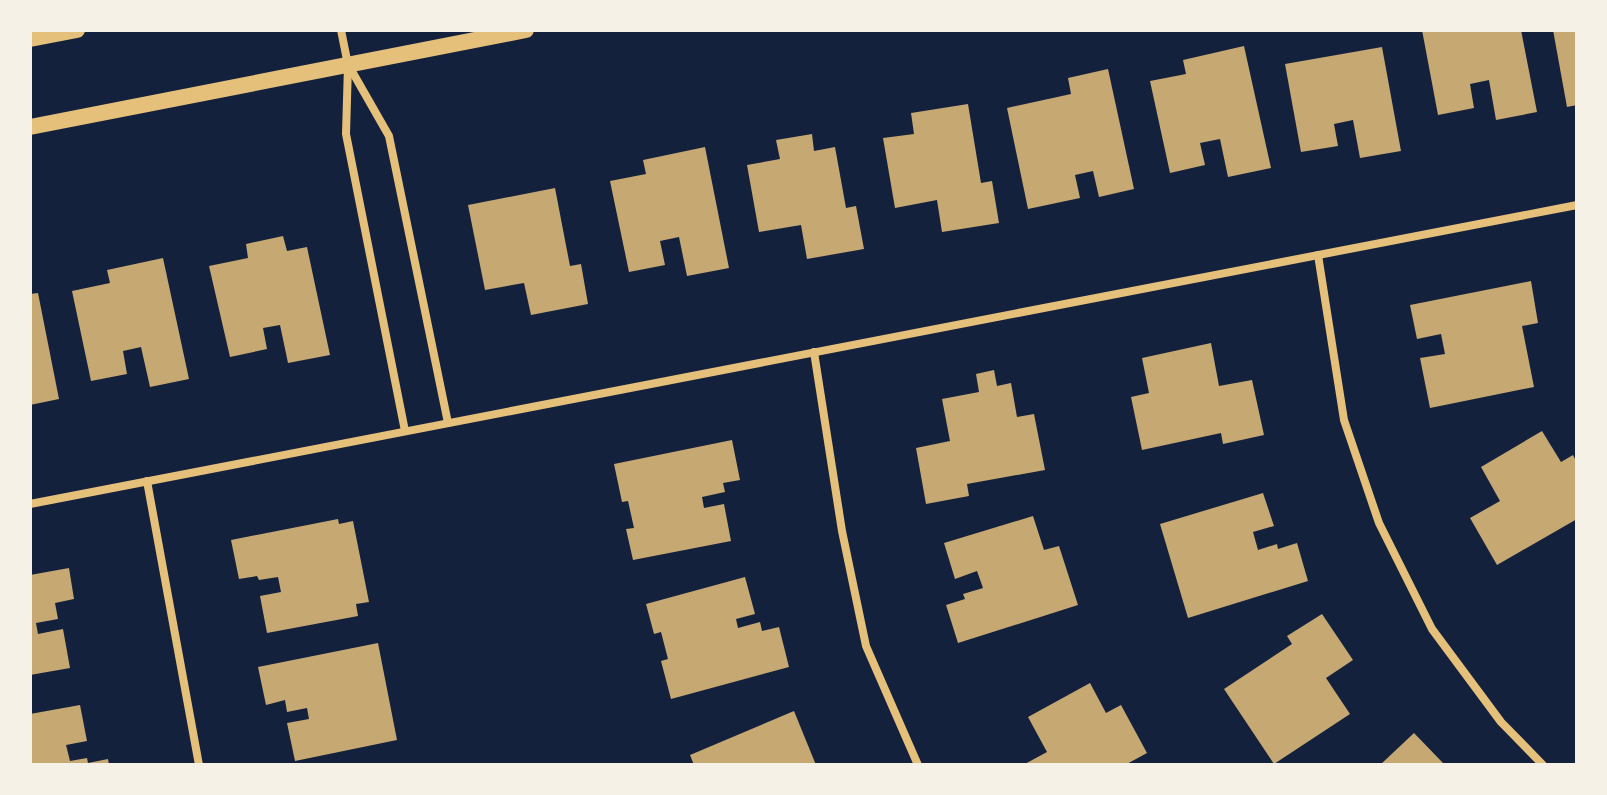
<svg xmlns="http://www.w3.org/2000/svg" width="1607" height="795" font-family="'Zilla Slab',serif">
<rect width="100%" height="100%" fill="#14213d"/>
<g fill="#c6a872">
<polygon points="1422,30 1521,30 1537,112 1496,120 1489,80 1470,84 1474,108 1438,115"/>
<polygon points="1553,30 1577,30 1577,105 1567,107"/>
<polygon points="1244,46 1271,168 1228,177 1220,139 1200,143 1205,165 1170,173 1150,81 1186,74 1183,60"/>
<polygon points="1382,47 1401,151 1360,158 1353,120 1334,124 1338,146 1301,152 1285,64"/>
<polygon points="1108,69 1134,189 1099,197 1093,171 1075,175 1080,198 1028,209 1007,108 1071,94 1068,78"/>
<polygon points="968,104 981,183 992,181 999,223 942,232 937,200 895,208 883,138 914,134 911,113"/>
<polygon points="812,134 814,151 835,147 846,208 856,206 864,249 807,259 801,225 759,232 747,165 780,159 776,140"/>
<polygon points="705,147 729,268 687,276 679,237 660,241 665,265 629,272 610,181 646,174 643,160"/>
<polygon points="555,188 570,266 581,264 588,304 531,315 524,283 485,290 468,205"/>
<polygon points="283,236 287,251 307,247 330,355 288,363 280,325 263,328 267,349 230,357 209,266 248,258 246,244"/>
<polygon points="163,258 189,379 150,387 141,347 123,351 127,374 91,381 72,291 110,283 107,270"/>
<polygon points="1531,281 1538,323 1522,326 1534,387 1430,408 1420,358 1445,354 1441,334 1417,339 1410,305"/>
<polygon points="38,293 59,399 30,405 30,294"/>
<polygon points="1211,343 1219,386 1252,380 1264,435 1223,444 1221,433 1142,450 1131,397 1149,393 1142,358"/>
<polygon points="994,370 997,386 1011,383 1017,417 1034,414 1045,470 967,484 969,496 926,504 916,448 950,441 942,399 979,392 976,374"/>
<polygon points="1542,431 1561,462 1573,455 1577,463 1577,519 1497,565 1470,518 1500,501 1481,467"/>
<polygon points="732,440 740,480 723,483 725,492 702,497 704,508 724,504 731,541 633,560 626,529 634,528 628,501 622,502 614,464"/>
<polygon points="1263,493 1274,526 1253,532 1258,550 1277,544 1278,549 1297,543 1308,581 1188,618 1160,524"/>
<polygon points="1033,516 1044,550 1059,546 1078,605 958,643 946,605 965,599 963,594 983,588 977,571 955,579 944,543"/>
<polygon points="338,519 339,524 353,521 369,602 356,604 358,616 267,633 260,596 281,592 278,577 259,580 257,576 239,579 231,540"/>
<polygon points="69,568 74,599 55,603 58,619 36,623 38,634 63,629 70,668 30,675 30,575"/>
<polygon points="745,577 755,614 736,619 738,628 760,622 762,631 779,627 789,667 671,699 661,661 668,659 661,632 654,634 646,604"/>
<polygon points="1322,614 1353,660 1326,678 1350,714 1274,764 1224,689 1292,644 1287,636"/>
<polygon points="378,643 397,740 295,761 287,723 309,719 307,708 287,712 285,700 266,705 258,667"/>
<polygon points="1090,683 1106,713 1121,705 1147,753 1125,765 1023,765 1047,752 1028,717"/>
<polygon points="80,705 87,741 66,745 70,761 87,758 88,763 108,759 109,765 30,765 30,714"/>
<polygon points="794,711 816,765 694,765 690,755"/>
<polygon points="1414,733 1443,763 1441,765 1380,765"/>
</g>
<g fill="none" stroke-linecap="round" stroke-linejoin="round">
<g stroke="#e5c07b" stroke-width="8">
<polyline points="341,30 348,65 346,134 405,431"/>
<polyline points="349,66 389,136 448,423"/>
<polyline points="1318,255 1344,420 1379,523 1432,629 1501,722 1543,765"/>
<polyline points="814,352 842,531 866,646 918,765"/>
<polyline points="147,481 199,765"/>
<polyline points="30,504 1577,205"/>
</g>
<g stroke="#e5c07b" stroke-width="16">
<polyline points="30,39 77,30"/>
<polyline points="30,127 526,30"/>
</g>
</g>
<rect width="1607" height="795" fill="none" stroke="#f6f1e7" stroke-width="64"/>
</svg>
